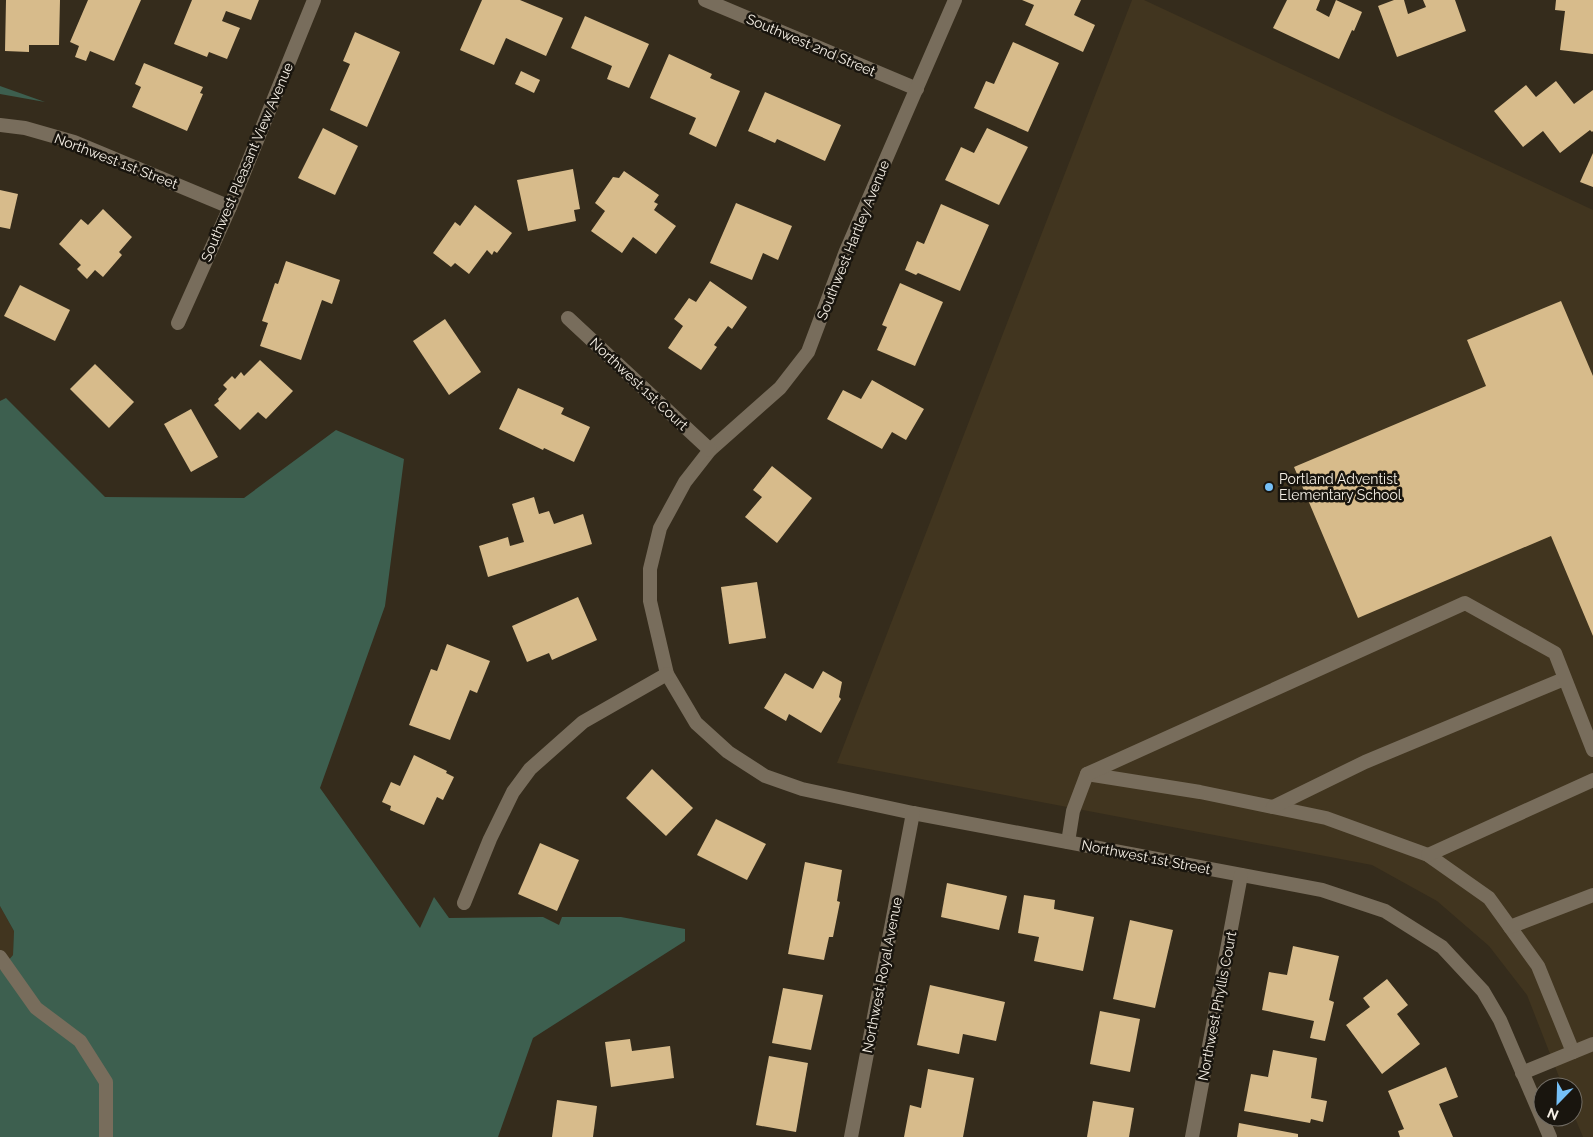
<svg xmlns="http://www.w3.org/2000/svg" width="1593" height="1137" font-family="Raleway,sans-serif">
<rect width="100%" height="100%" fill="#352c1c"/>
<g fill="#41351f">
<polygon points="1132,0 1144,0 1593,210 1593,1137 1583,1137 1573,1113 1573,1087 1563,1087 1527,995 1489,946 1437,901 1372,865 837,763"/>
<polygon points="0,906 14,931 13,955 0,970"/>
</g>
<g fill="#3d5f4f">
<polygon points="0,86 45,102 0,94"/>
<polygon points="6,398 105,497 244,498 336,430 404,459 385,606 320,788 420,928 434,897 449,918 543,917 559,925 562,917 621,917 685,929 685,941 533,1038 498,1137 0,1137 0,970 13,955 14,931 0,906 0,401"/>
</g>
<g fill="#d7bb8b">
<polygon points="6,0 60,0 59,45 29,45 29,52 5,51"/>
<polygon points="88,0 141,0 114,61 90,51 86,61 75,57 79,46 70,42"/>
<polygon points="192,0 259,0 251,20 226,11 222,21 240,28 227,59 209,52 207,57 174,44"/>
<polygon points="482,0 520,0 563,18 546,56 506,38 494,65 460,50"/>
<polygon points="1022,0 1081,0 1074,15 1095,25 1083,52 1025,25 1034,5"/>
<polygon points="1287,0 1320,0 1316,10 1329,17 1336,0 1362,12 1354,31 1352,30 1339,59 1273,28"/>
<polygon points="1394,0 1404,0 1408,14 1426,7 1423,0 1455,0 1466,31 1397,57 1378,6"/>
<polygon points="1556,0 1593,0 1593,54 1560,50 1565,11 1555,10"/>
<polygon points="585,16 649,44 629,88 607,79 612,66 571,48"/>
<polygon points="355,32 400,52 367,127 330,110 350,64 343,61"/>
<polygon points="1013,42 1059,63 1028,132 974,108 986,81 994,84"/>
<polygon points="669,54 712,74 710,78 740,91 716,147 689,134 696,118 650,98"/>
<polygon points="144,63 203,87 200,93 203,94 187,131 132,107 141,87 135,84"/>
<polygon points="521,71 540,80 534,93 515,84"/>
<polygon points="1556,81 1574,104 1593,90 1593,131 1592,132 1590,130 1560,153 1543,131 1523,147 1494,111 1526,85 1536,97"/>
<polygon points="765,92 841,125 825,161 777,139 775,143 748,131"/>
<polygon points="323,128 358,146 335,195 298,178"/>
<polygon points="987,128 1028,147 999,205 945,180 961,147 974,153"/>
<polygon points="1593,153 1593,187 1580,182"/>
<polygon points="573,169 580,209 574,210 576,221 528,231 517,180"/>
<polygon points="624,171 659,195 654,202 658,204 654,210 676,226 656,254 633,237 622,253 591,231 605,211 595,203 613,177 619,178"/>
<polygon points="0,190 18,194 10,229 0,227"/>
<polygon points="736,203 792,226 778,260 763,253 752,280 710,263"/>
<polygon points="941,204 989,225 960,291 918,273 916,275 905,270 917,241 924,244"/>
<polygon points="475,205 512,233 497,253 494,251 492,255 487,250 469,274 455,263 451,267 433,253 455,222 460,226"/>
<polygon points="103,209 132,237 119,252 122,255 103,277 95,270 87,279 77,269 81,265 59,244 81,219 88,225"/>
<polygon points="286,261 340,280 332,304 322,300 301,360 260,346 268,323 262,321 275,283 278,284"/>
<polygon points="710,281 747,307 732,329 728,326 714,345 717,347 701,370 668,348 683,326 674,319 689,298 696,302"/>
<polygon points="900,283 943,302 915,366 877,350 887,327 882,325"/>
<polygon points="20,285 70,310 55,341 4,316"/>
<polygon points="1561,301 1593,376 1593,636 1551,536 1358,618 1294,467 1486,386 1467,340"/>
<polygon points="445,319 481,372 449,395 413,341"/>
<polygon points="260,360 293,391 266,419 258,412 240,430 214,405 219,401 218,399 227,389 223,385 232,376 235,379 241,372 244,376"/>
<polygon points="95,364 134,402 109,428 70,389"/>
<polygon points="872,380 924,409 906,440 892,432 882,449 827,419 843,390 861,399"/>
<polygon points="518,388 564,408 561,414 590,427 574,462 544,448 543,450 499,429"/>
<polygon points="191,409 218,457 191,472 164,424"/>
<polygon points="772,466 812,498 777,543 745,517 762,497 753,490"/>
<polygon points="534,497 539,514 549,511 554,524 583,514 592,544 488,577 479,546 508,537 510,546 524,542 512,504"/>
<polygon points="757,582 766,638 729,644 721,587"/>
<polygon points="578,597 597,640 552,660 549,653 527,662 512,626"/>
<polygon points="447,644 490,661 477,693 470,690 450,740 409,725 431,669 437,671"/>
<polygon points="823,671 842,682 839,697 841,699 821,733 789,714 786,721 764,708 785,673 813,689"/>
<polygon points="414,755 447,771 446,773 454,777 443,800 437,797 424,825 390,810 391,806 382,802 391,782 400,786"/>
<polygon points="652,769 693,808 666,836 626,798"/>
<polygon points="716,819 766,844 747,880 697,855"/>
<polygon points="540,843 579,860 557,911 518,894"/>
<polygon points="805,862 842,870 837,901 840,902 833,937 829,937 824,960 788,954"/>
<polygon points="947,883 1007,896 999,930 941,917"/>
<polygon points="1024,895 1055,900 1054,909 1094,917 1083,971 1034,961 1039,937 1018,933"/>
<polygon points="1130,920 1173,930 1155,1008 1113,999"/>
<polygon points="1293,946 1339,956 1329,1000 1334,1002 1325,1041 1310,1038 1314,1021 1262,1010 1269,972 1287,975"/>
<polygon points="1387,979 1408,1005 1397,1014 1420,1044 1382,1074 1346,1025 1370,1007 1363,998"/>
<polygon points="930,985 1005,1002 996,1041 963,1034 959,1054 917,1045"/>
<polygon points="783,988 823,995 811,1050 772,1043"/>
<polygon points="1100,1011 1140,1019 1130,1072 1090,1064"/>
<polygon points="630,1039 632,1051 670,1046 674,1078 611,1087 605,1042"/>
<polygon points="1273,1050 1317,1058 1311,1098 1327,1101 1323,1122 1311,1119 1310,1123 1244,1111 1251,1074 1268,1077"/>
<polygon points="769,1056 808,1063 796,1132 756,1125"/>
<polygon points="1446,1067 1458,1097 1439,1104 1453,1137 1400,1137 1398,1131 1404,1129 1388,1091"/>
<polygon points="928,1069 974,1078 963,1137 904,1137 910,1105 921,1108"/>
<polygon points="557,1100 597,1106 593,1137 552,1137"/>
<polygon points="1093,1101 1134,1108 1129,1137 1087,1137"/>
<polygon points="1239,1123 1298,1134 1298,1137 1237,1137"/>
</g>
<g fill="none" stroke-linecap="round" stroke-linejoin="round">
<g stroke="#786d5c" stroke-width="14">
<polyline points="1087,774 1200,792 1326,818 1428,855 1489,898 1538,966 1573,1052"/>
<polyline points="1273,807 1365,762 1564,679"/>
<polyline points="1068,842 1073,811 1087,774 1465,603 1555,653 1593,750"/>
<polyline points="1428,855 1593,780"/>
<polyline points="1510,927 1593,895"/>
<polyline points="0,957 36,1008 80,1041 106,1082 106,1137"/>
<polyline points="1522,1073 1593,1044"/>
</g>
<g stroke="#786d5c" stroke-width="14">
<polyline points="705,0 917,89"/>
<polyline points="955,0 846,251 808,352 780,388 710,450 685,482 660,528 650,569 650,601 667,674 696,723 728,752 765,776 802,789 913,813 1322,890 1385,911 1442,947 1483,991 1500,1020 1550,1137"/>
<polyline points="0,125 25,128 74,142 230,207"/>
<polyline points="568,318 710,450"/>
<polyline points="178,323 230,207 314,0"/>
<polyline points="464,903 490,839 513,792 530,769 583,722 667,674"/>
<polyline points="851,1137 913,813"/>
<polyline points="1192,1137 1241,875"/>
</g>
</g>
<circle fill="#76c0f7" stroke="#19150e" stroke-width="2" cx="1269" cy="487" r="5"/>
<g text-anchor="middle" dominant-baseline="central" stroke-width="5" stroke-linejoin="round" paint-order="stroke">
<g font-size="14" fill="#f5efe5" stroke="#19150e">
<text transform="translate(811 45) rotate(23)">Southwest 2nd Street</text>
<text transform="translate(116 161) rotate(21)">Northwest 1st Street</text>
<text transform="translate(247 162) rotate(-67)">Southwest Pleasant View Avenue</text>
<text transform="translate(853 240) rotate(-68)">Southwest Hartley Avenue</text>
<text transform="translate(639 384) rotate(43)">Northwest 1st Court</text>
<text transform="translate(1146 857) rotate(11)">Northwest 1st Street</text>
<text transform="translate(882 975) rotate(-79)">Northwest Royal Avenue</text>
<text transform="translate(1217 1006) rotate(-79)">Northwest Phyllis Court</text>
</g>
<g font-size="14" fill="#f5efe5" stroke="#19150e" text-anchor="start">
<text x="1279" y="479">Portland Adventist<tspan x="1279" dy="16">Elementary School</tspan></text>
</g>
</g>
<g transform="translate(1558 1102) rotate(203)"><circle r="24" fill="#19150e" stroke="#716c64"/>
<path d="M0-4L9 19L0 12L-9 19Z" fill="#76c0f7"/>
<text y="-8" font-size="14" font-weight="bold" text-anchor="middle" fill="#f5efe5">N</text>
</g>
</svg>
